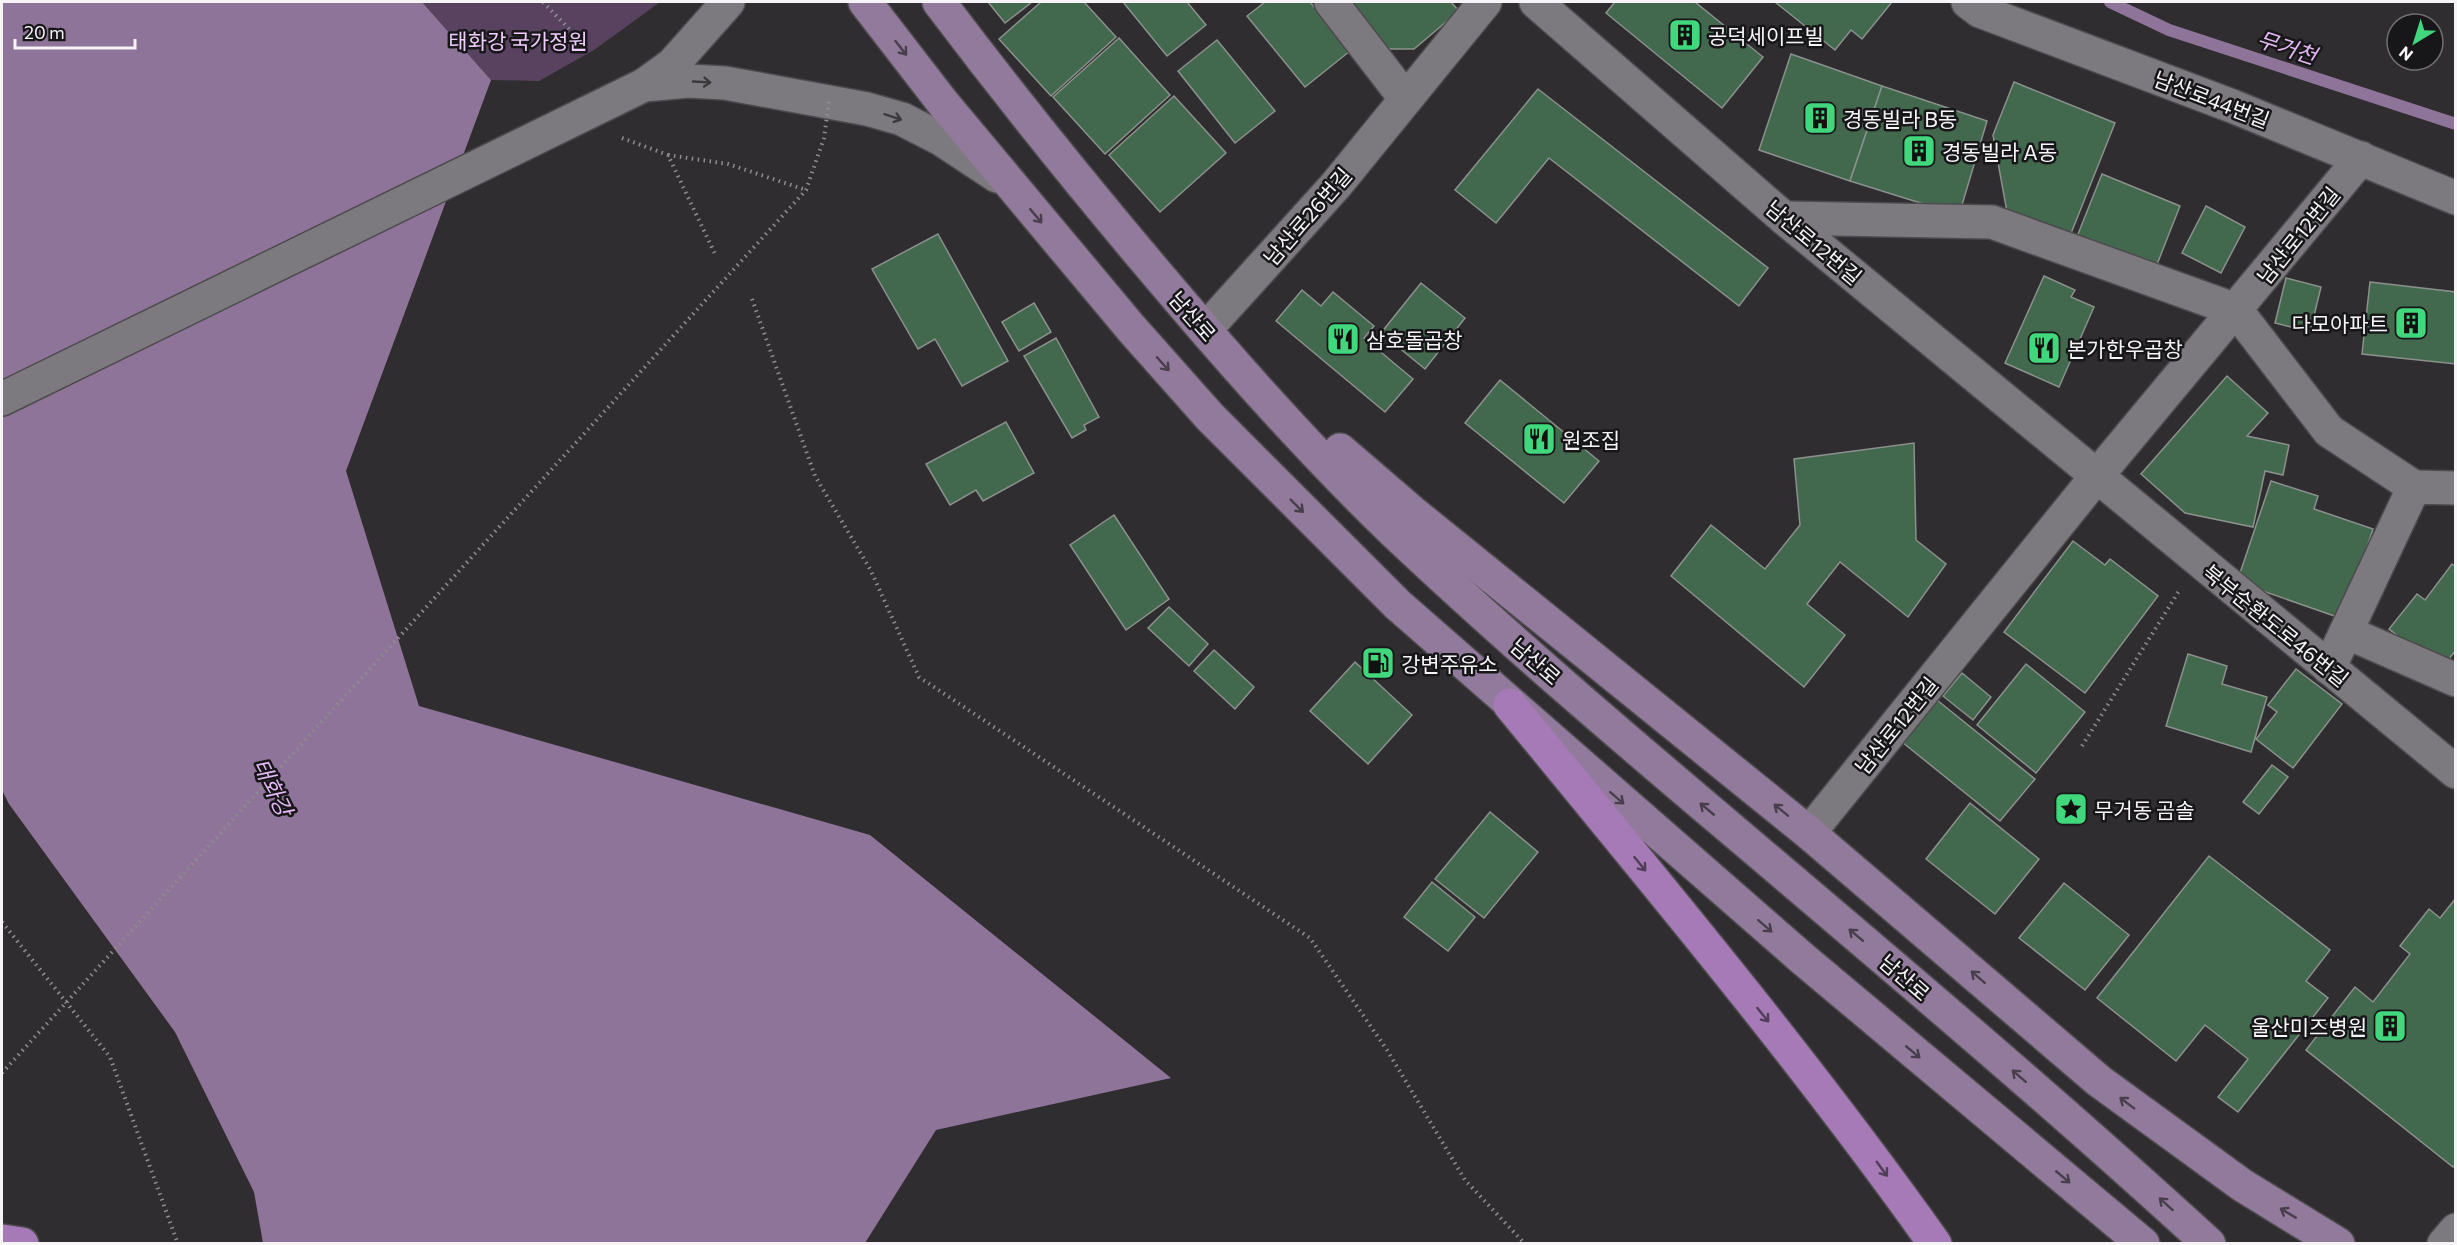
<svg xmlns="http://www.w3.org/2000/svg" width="2457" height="1245" font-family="Commissioner,'Noto Sans KR',sans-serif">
<rect width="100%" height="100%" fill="#302d31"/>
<polygon fill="#584260" points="422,2 660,2 594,50 539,81 491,80"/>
<polygon fill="#8e7498" points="2,2 422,2 491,80 346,471 419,706 870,835 1171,1078 936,1130 865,1243 263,1243 254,1192 175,1032 9,804 2,790"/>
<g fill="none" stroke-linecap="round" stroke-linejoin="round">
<polyline stroke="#8e7498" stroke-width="12" points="2110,2 2169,30 2456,124"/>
</g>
<g fill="#42684d" stroke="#8b918c" stroke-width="1.5">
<polygon points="988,2 1032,2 1005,23"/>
<polygon points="1041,2 1084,2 1116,37 1051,96 999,39"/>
<polygon points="1123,2 1187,2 1206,25 1167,56"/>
<polygon points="1265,2 1310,2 1350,51 1305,87 1247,16"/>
<polygon points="1345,2 1451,2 1459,11 1414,49 1385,49"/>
<polygon points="1615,2 1695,2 1763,57 1722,108 1606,13"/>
<polygon points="1775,2 1892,2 1862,39 1851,30 1835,50"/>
<polygon points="1119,38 1170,95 1105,154 1053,97"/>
<polygon points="1217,40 1275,111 1235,143 1178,71"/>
<polygon points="1791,54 1882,86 1850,181 1759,150"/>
<polygon points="2014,82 2115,123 2066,246 2009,223 1993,135"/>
<polygon points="1882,86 1987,121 1959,215 1850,181"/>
<polygon points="1538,89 1768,268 1739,306 1549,158 1496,223 1455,190"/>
<polygon points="1174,96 1226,153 1160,212 1109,155"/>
<polygon points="2102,174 2180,206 2154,272 2076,239"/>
<polygon points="2206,206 2245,227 2221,273 2182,253"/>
<polygon points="938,234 1008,361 962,386 935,339 918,349 872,269"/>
<polygon points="2044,276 2075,290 2071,297 2094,307 2059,387 2005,363"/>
<polygon points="2286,278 2321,287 2310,332 2275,323"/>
<polygon points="2370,282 2456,292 2456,364 2362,354"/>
<polygon points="1421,283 1465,318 1425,369 1381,333"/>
<polygon points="1302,290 1321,306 1333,292 1374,326 1364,338 1413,379 1385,412 1276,321"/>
<polygon points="1034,303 1051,332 1019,351 1002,322"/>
<polygon points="1056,338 1099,417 1084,425 1086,430 1072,438 1024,356"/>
<polygon points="2227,376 2268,413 2247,436 2289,445 2283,475 2265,471 2253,527 2185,513 2141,474"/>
<polygon points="1500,380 1599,461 1564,503 1465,423"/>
<polygon points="1006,422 1034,473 983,501 976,490 950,505 926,464"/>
<polygon points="1914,443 1916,540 1946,564 1908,617 1840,562 1807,604 1845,635 1804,687 1671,576 1711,525 1765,569 1800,525 1794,459"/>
<polygon points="2271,481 2318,496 2314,509 2373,529 2343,619 2237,582"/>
<polygon points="1114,515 1169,599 1126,630 1070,545"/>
<polygon points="2073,541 2105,565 2110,559 2158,596 2085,693 2004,632"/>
<polygon points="2452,564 2456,567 2456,650 2441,669 2389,629 2417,594 2425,600"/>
<polygon points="1169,607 1208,644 1189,666 1148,628"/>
<polygon points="1214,650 1254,687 1235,709 1194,671"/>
<polygon points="2188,654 2227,666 2222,684 2267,697 2251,752 2166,726"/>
<polygon points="1355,662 1412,715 1368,764 1310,711"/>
<polygon points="2026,664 2085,712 2036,773 1977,725"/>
<polygon points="2296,669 2342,704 2293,768 2256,739 2277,712 2268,705"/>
<polygon points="1962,673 1991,697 1973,720 1943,696"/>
<polygon points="1937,700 2035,779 2000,821 1902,742"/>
<polygon points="2272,765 2288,777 2259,814 2243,802"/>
<polygon points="1970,803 2039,859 1995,914 1926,859"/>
<polygon points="1490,812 1538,852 1484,918 1435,879"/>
<polygon points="2209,856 2330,950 2306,981 2328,998 2238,1112 2218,1097 2248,1059 2205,1025 2176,1061 2097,998"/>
<polygon points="1432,882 1475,917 1448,951 1404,917"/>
<polygon points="2064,883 2129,935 2085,990 2019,938"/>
<polygon points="2456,898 2456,1164 2453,1167 2306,1050 2355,987 2373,1002 2410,954 2400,946 2429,909 2440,918"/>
</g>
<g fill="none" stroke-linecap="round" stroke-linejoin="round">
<g stroke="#4d4b4e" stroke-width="36">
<g id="minor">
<polyline points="1331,2 1405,98"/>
<polyline points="1536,2 1784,218 2456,772"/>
<polyline points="1968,2 1980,11 2232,106 2456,198"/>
<polyline points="1784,218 1992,222 2236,310 2329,431 2414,487"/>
<polyline points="1205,330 1336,185 1485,2"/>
<polyline points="2346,632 2456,680"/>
<polyline points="2329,668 2414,487 2456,488"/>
<polyline points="1809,833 2096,477 2361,158"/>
<polyline points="2444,1244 2456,1230"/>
</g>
</g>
<g stroke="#4d4b4e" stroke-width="36">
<g id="tertiary">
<polyline points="644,85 688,81 725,83 867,109 902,119 941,139 997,176"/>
<polyline points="2,399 644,85 673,64 728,2"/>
</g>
</g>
<g stroke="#4d4b4e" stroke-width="36">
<g id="secondary">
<polyline points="865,2 943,103 1131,328 1210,417 1398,605 1803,959 2143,1244"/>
<path d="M939,2C1016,104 1097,204 1180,301C1248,381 1318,459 1393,531C1504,636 1620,735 1736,833C1895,968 2055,1103 2209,1244"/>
<polyline points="1340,450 1412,512 1809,833 2099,1081 2242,1185 2338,1244"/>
</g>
</g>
<g stroke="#4d4b4e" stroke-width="36">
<g id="primary">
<path d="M1510,705C1655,882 1802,1057 1935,1244"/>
<polyline points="2,1241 22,1244"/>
</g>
</g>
<g stroke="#8f8d90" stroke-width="4" stroke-dasharray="1.5 4.5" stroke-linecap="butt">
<polyline points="543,2 572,32"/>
<polyline points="622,138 668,155 715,254"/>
<polyline points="668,155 728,164 806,190"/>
<polyline points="752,299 815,476 870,569 919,677 1310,938 1387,1050 1465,1180 1525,1244"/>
<polyline points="2082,746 2179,591"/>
<polyline points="2,922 110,1057 178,1244"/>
</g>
<use href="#minor" stroke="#7d7a7f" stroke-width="33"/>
<use href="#tertiary" stroke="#7d7a7f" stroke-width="33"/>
<use href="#secondary" stroke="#917a9b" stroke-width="33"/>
<use href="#primary" stroke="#a67ab6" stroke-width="33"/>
<polyline stroke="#8f8d90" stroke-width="4" stroke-dasharray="1.5 4.5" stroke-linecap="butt" points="2,1073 806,190 824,138 829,101"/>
</g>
<defs><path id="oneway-shaft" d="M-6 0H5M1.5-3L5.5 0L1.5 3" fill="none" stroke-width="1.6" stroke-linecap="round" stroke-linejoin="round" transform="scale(1.5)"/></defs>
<g stroke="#483e4c">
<use href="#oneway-shaft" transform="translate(901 48) rotate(52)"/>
<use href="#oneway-shaft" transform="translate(1036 216) rotate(50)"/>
<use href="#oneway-shaft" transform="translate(1163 364) rotate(48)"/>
<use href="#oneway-shaft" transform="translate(1297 506) rotate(45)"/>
<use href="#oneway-shaft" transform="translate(1617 798) rotate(41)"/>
<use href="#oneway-shaft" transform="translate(1707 809) rotate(-140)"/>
<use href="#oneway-shaft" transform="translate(1781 810) rotate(-141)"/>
<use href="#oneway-shaft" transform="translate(1765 926) rotate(41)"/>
<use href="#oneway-shaft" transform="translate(1856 935) rotate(-140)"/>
<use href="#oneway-shaft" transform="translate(1978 977) rotate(-139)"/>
<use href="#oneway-shaft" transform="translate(1913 1052) rotate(40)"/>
<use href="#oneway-shaft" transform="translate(2019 1076) rotate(-139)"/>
<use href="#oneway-shaft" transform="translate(2127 1103) rotate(-143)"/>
<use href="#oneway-shaft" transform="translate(2063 1177) rotate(40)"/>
<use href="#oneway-shaft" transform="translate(2166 1204) rotate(-138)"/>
<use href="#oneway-shaft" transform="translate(2288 1213) rotate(-149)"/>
</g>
<g stroke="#3b393c">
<use href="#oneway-shaft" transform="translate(702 82) rotate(3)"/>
<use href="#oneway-shaft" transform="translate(893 117) rotate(18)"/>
</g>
<g stroke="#503e57">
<use href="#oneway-shaft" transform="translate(1640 864) rotate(51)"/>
<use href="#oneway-shaft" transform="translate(1763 1015) rotate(51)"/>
<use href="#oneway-shaft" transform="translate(1882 1169) rotate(54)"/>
</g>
<defs>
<g id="building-square" transform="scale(1.725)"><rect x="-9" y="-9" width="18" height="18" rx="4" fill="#41d77c" stroke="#171618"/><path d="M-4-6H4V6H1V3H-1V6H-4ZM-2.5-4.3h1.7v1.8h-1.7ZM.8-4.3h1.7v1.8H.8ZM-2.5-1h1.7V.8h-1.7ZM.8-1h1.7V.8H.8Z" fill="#111"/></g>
<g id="restaurant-square" transform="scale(1.725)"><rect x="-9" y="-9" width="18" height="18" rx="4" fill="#41d77c" stroke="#171618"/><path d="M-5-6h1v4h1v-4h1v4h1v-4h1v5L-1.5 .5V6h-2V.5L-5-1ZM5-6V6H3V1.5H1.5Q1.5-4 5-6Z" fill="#111"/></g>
<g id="fuel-square" transform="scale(1.725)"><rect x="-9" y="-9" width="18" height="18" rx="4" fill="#41d77c" stroke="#171618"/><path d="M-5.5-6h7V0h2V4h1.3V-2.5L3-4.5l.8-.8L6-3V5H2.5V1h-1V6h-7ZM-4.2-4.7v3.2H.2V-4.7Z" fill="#111"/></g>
<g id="sight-square" transform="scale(1.725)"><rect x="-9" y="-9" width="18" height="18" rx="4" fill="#41d77c" stroke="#171618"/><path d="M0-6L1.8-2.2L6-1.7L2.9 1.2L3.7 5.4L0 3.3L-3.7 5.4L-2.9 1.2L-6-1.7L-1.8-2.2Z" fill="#111"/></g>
</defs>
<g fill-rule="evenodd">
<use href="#building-square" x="1685" y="35"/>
<use href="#building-square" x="1820" y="118"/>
<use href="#building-square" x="1919" y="151"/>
<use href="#building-square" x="2411" y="323"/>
<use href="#restaurant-square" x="1343" y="339"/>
<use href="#restaurant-square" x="2044" y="348"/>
<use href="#restaurant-square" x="1539" y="439"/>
<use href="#fuel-square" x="1378" y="663"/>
<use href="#sight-square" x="2071" y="809"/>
<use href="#building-square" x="2390" y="1026"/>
</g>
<g text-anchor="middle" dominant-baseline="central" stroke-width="5" stroke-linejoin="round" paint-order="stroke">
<g font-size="21" fill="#f6f4f7" stroke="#171618" text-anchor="start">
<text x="1708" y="35">공덕세이프빌</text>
<text x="1843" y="118">경동빌라 B동</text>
<text x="1942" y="151">경동빌라 A동</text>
<text x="2388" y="323" text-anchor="end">다모아파트</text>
<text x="1366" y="339">삼호돌곱창</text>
<text x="2067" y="348">본가한우곱창</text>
<text x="1562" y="439">원조집</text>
<text x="1401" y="663">강변주유소</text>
<text x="2094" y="809">무거동 곰솔</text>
<text x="2367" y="1026" text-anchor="end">울산미즈병원</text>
</g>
<g font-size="21" fill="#eeccfb" stroke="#171618">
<text x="518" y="40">태화강 국가정원</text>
</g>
<g font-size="21" fill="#f6f4f7" stroke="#171618">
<text transform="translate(2212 99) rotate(21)">남산로44번길</text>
<text transform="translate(1307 216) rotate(-49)">남산로26번길</text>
<text transform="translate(2298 235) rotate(-51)">남산로12번길</text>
<text transform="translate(1814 242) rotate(40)">남산로12번길</text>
<text transform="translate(1193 316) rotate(49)">남산로</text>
<text transform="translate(2276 625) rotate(39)">북부순환도로46번길</text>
<text transform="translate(1536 661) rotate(41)">남산로</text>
<text transform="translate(1896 725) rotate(-51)">남산로12번길</text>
<text transform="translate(1905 977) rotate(41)">남산로</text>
</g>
<g font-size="22" font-style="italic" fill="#e3b8f3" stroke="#171618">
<text transform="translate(2287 47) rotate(18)">무거천</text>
<text transform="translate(273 787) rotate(64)">태화강</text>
</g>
</g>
<rect width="2457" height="1245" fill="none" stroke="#f6f4f7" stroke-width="6"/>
<g transform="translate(2415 42) rotate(218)"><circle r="28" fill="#171618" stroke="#706f71" stroke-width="1.5"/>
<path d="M0-4.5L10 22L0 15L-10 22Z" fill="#41d77c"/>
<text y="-9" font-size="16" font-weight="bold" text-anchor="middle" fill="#f6f4f7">N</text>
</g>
<path d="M15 39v9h120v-9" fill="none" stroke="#f6f4f7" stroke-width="3"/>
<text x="24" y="39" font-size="18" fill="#f6f4f7" stroke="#171618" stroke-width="4.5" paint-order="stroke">20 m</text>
</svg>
